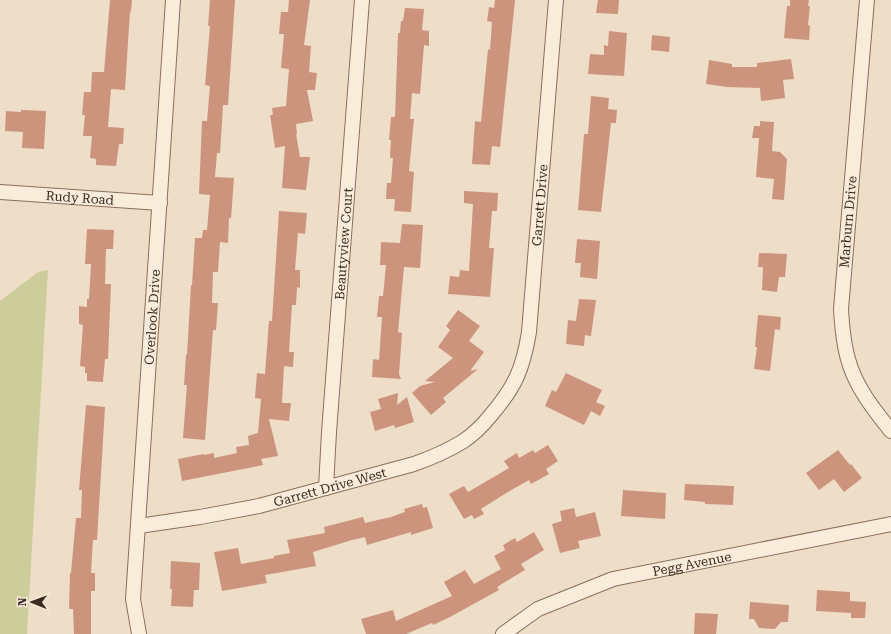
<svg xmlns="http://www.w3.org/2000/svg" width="891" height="634" font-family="'Roboto Serif',serif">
<rect width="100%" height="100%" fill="#eedec7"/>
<polygon fill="#cdcc9b" points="48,270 27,634 0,634 0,301 38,272"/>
<g fill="#cc947d">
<polygon points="110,0 132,0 131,12 130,11 125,90 111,89 108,127 124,128 123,144 119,144 116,166 96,165 96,159 90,158 92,136 83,136 85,115 82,115 84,92 91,92 92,72 104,72"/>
<polygon points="210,0 235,0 228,105 223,105 220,153 217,153 215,177 234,178 231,218 229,218 228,243 220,242 218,272 213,272 212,303 218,303 216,330 213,330 205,440 183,438 187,385 184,385 186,355 187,355 191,285 192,285 195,238 202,238 203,230 207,230 210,195 199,194 202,121 207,121 210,86 205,85 210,26 208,26"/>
<polygon points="289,0 310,0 304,45 311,46 309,72 317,73 315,90 307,90 313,121 296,124 297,134 296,134 300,157 310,157 306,190 282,188 285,146 275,148 270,115 273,115 272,108 286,106 289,69 281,68 284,34 279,34 281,12 288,12"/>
<polygon points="495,0 515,0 500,147 492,146 490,165 472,164 475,121 481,122 488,49 490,50 492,22 487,21 489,7 494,8"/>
<polygon points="598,0 619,0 618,14 596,13"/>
<polygon points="790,0 809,0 808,6 810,6 808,25 810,26 809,40 784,38 787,6 790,6"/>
<polygon points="405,8 424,9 422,30 429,31 429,46 424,45 420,94 412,93 410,119 414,119 409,171 414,172 411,212 394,211 395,199 386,199 387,183 391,183 393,158 390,158 391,140 389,140 391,117 395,117 398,33 400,33 401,21 403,21"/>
<polygon points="609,31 627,33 624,76 588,74 590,54 604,55 604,45 608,46"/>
<polygon points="652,35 670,37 669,52 651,50"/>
<polygon points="791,59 794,79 783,80 785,98 761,101 760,88 727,87 706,84 709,60 732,64 732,67 757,67 757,63"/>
<polygon points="591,96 609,98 608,109 617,110 616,123 611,123 601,212 578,210 584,134 588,134"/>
<polygon points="21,110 46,111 44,149 22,148 23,132 5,131 6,111 21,112"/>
<polygon points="760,121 774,122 772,151 780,152 787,159 784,200 772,199 774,179 756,177 759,138 752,138 754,126 760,126"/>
<polygon points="464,191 498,193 497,211 492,211 489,248 494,248 490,297 448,294 450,276 459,277 460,270 469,271 473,204 464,203"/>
<polygon points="279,211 307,213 305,234 298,233 295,270 300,270 300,288 297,287 296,305 292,305 289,352 294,352 293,367 284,366 282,403 291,403 289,421 269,419 278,456 261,459 263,465 182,481 178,459 204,454 204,455 214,453 214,458 237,453 236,447 249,445 248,436 258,433 261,399 255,398 257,373 265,374 269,321 272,321"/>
<polygon points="402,224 423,225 420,268 404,267 398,332 402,333 399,374 401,379 372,377 373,359 379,360 382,317 377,317 379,296 383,296 386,265 380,265 381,242 400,243"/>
<polygon points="87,229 114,230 113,249 106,249 105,284 111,284 108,359 105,359 103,382 87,381 87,373 85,373 85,367 80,366 83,325 79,324 79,306 87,307 87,299 89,299 91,264 85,264"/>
<polygon points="577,239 600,241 597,279 580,277 581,263 575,263"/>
<polygon points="759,253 787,254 785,277 779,277 777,292 762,290 763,267 758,267"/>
<polygon points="579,299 596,300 591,336 585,335 584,346 566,344 568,320 576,321"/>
<polygon points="458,310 480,326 469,341 484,352 470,371 478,369 443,398 446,402 431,415 412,393 420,386 435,382 425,381 453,358 438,347 450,330 446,326"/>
<polygon points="758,315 781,317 780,330 775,329 770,371 754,369 757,347 755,347"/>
<polygon points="566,373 602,390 596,402 605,406 600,416 591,411 584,425 545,406 552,390 556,392"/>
<polygon points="398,393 397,405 407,397 414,422 395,428 394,425 375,431 370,412 381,409 378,399"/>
<polygon points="86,405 105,407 97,540 93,540 91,573 95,573 95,591 91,591 91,634 74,634 73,609 69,609 70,573 71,573 76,518 81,518 82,490 79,490"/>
<polygon points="548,445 558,461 546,469 549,474 531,484 529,480 503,495 481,509 484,514 474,519 472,515 464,519 449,494 464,486 468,492 509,468 504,461 517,453 519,458 533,450 535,453"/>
<polygon points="838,450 850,465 851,464 862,478 844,492 834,479 819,490 806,473"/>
<polygon points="685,484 734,486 733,505 705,504 705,502 684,500"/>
<polygon points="623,490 666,493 665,519 621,516"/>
<polygon points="422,504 423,508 427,507 433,528 411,535 411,532 367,545 365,537 352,540 313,552 316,566 265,575 267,583 222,591 214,552 238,548 241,564 274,558 274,556 290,553 287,540 325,533 324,527 363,517 365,523 391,517 405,512 404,509"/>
<polygon points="574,508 576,517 595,512 601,536 578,541 580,548 560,553 552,524 562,521 560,511"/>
<polygon points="534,532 544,550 521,564 525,570 497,587 499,590 450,617 433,625 432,623 406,634 366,634 361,619 393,610 396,621 452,596 444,582 465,570 474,584 501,569 494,556 505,550 503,545 515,538 517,542"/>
<polygon points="171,561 200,563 199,590 194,590 193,607 171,606 172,589 170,589"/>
<polygon points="817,590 850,592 850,601 866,602 865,618 851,618 851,613 816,611"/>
<polygon points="750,602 789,605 788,622 781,622 775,629 759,628 754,619 749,619"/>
<polygon points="695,613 718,614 716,634 694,634"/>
</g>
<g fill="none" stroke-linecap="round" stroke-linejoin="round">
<g stroke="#8a6f5c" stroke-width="16">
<g id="minor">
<path d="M867,0L841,309C842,326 843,342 848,359C855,386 874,410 891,431"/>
<path id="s1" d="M0,192L160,203"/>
<path id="s2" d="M326,488L329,432L362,0"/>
<path id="s3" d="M139,526L200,517L259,506L414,464C431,458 447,451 462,442C473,435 483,425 491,415C515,387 523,369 529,332L556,0"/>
<path id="s4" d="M139,634L133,599L173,0"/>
<path id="s5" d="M503,634L538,609L613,579L891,524"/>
</g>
</g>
<use href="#minor" stroke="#f9ecdb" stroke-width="14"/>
</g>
<g text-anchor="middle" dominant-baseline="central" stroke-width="3" stroke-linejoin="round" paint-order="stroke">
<g font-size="13" fill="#3b2a20" stroke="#f6e9d7">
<text stroke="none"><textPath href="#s1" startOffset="80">Rudy Road</textPath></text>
<text stroke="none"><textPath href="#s3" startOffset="595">Garrett Drive</textPath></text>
<text transform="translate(848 222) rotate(-85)">Marburn Drive</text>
<text stroke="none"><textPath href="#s2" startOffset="245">Beautyview Court</textPath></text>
<text stroke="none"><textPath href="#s4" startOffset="318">Overlook Drive</textPath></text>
<text stroke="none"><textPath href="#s3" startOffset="195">Garrett Drive West</textPath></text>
<text stroke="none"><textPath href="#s5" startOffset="204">Pegg Avenue</textPath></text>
</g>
</g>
<g transform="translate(32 602) rotate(271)" stroke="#f6e9d7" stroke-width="3" paint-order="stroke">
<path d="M0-3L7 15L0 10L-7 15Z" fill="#3b2a20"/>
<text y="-6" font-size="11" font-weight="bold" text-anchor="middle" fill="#3b2a20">N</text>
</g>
</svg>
